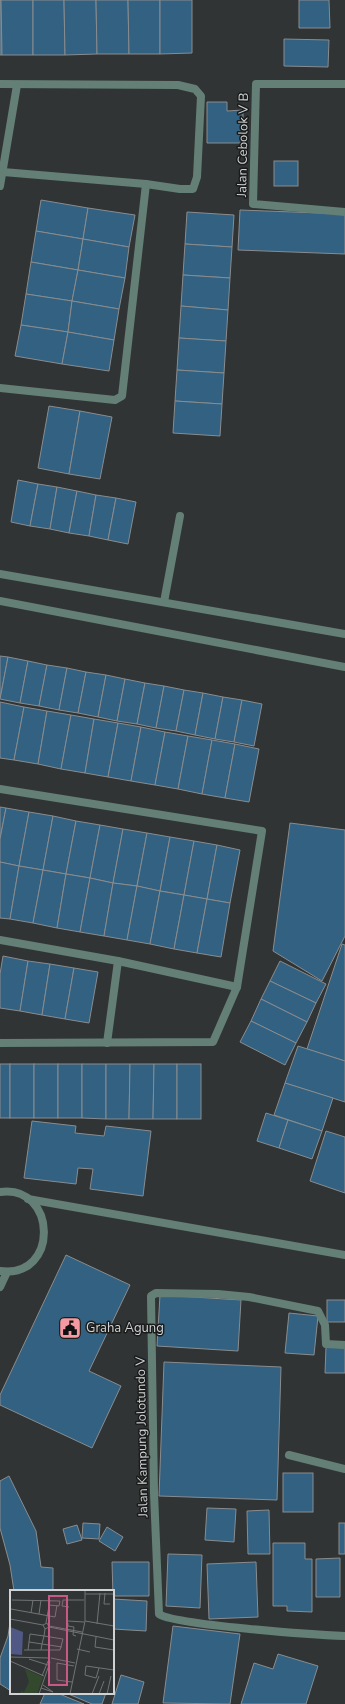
<svg xmlns="http://www.w3.org/2000/svg" width="345" height="1704" font-family="'Nunito Sans',sans-serif">
<rect width="100%" height="100%" fill="#313435"/>
<g fill="#326181" stroke="#898c8e">
<polygon points="0,0 1,0 2,55 0,55"/>
<polygon points="1,0 33,0 33,55 2,55"/>
<polygon points="33,0 64,0 65,55 33,55"/>
<polygon points="64,0 96,0 97,54 65,55"/>
<polygon points="96,0 128,0 129,54 97,54"/>
<polygon points="128,0 160,0 160,54 129,54"/>
<polygon points="160,0 192,0 192,53 160,54"/>
<polygon points="299,0 329,0 330,28 299,28"/>
<polygon points="284,39 329,40 328,67 284,66"/>
<polygon points="207,102 227,102 227,111 243,110 243,143 207,143"/>
<rect x="274" y="161" width="24" height="25"/>
<polygon points="41,200 88,208 83,239 36,231"/>
<polygon points="88,208 135,215 129,247 83,239"/>
<polygon points="240,210 345,214 345,254 238,250"/>
<polygon points="187,212 234,215 232,247 185,244"/>
<polygon points="36,231 83,239 78,270 31,262"/>
<polygon points="83,239 129,247 125,278 78,270"/>
<polygon points="185,244 232,247 230,278 183,275"/>
<polygon points="31,262 78,270 72,301 26,294"/>
<polygon points="78,270 125,278 119,309 72,301"/>
<polygon points="183,275 230,278 228,310 181,306"/>
<polygon points="26,294 72,301 68,332 21,325"/>
<polygon points="72,301 119,309 114,340 68,332"/>
<polygon points="181,306 228,310 226,341 179,338"/>
<polygon points="21,325 68,332 62,364 15,356"/>
<polygon points="68,332 114,340 109,371 62,364"/>
<polygon points="179,338 226,341 224,373 177,370"/>
<polygon points="177,370 224,373 222,404 175,401"/>
<polygon points="175,401 222,404 220,436 173,433"/>
<polygon points="49,406 80,411 69,474 38,468"/>
<polygon points="80,411 112,417 100,479 69,474"/>
<polygon points="18,480 38,484 30,526 11,522"/>
<polygon points="38,484 57,487 50,529 30,526"/>
<polygon points="57,487 77,491 69,533 50,529"/>
<polygon points="77,491 96,495 89,536 69,533"/>
<polygon points="96,495 116,498 108,540 89,536"/>
<polygon points="116,498 136,502 128,544 108,540"/>
<polygon points="0,656 8,657 0,699"/>
<polygon points="8,657 28,661 20,703 0,699"/>
<polygon points="28,661 47,665 39,706 20,703"/>
<polygon points="47,665 67,668 59,710 39,706"/>
<polygon points="67,668 86,672 78,713 59,710"/>
<polygon points="86,672 106,675 98,717 78,713"/>
<polygon points="106,675 125,679 117,721 98,717"/>
<polygon points="125,679 145,683 137,724 117,721"/>
<polygon points="145,683 164,686 156,728 137,724"/>
<polygon points="164,686 184,690 176,731 156,728"/>
<polygon points="184,690 203,693 195,735 176,731"/>
<polygon points="203,693 223,697 215,739 195,735"/>
<polygon points="223,697 242,700 234,742 215,739"/>
<polygon points="242,700 262,704 254,746 234,742"/>
<polygon points="0,702 24,707 14,760 0,758"/>
<polygon points="24,707 47,711 38,764 14,760"/>
<polygon points="47,711 71,715 61,769 38,764"/>
<polygon points="71,715 94,719 85,773 61,769"/>
<polygon points="94,719 118,723 108,777 85,773"/>
<polygon points="118,723 141,727 131,781 108,777"/>
<polygon points="141,727 165,732 155,785 131,781"/>
<polygon points="165,732 188,736 178,789 155,785"/>
<polygon points="188,736 212,740 202,794 178,789"/>
<polygon points="212,740 235,744 225,798 202,794"/>
<polygon points="235,744 259,749 249,802 225,798"/>
<polygon points="0,807 6,808 0,839"/>
<polygon points="6,808 29,812 19,866 0,862 0,839"/>
<polygon points="29,812 53,816 43,870 19,866"/>
<polygon points="53,816 76,821 66,874 43,870"/>
<polygon points="76,821 100,825 90,878 66,874"/>
<polygon points="290,823 345,830 345,936 322,981 273,951"/>
<polygon points="100,825 123,829 113,883 90,878"/>
<polygon points="123,829 147,833 137,886 113,883"/>
<polygon points="147,833 170,837 160,891 137,886"/>
<polygon points="170,837 194,841 184,895 160,891"/>
<polygon points="194,841 217,845 207,899 184,895"/>
<polygon points="217,845 240,850 230,903 207,899"/>
<polygon points="0,862 19,866 10,919 0,918"/>
<polygon points="19,866 43,870 33,923 10,919"/>
<polygon points="43,870 66,874 57,928 33,923"/>
<polygon points="66,874 90,878 80,932 57,928"/>
<polygon points="90,878 113,883 104,936 80,932"/>
<polygon points="113,883 137,886 127,940 104,936"/>
<polygon points="137,886 160,891 150,944 127,940"/>
<polygon points="160,891 184,895 174,949 150,944"/>
<polygon points="184,895 207,899 197,953 174,949"/>
<polygon points="207,899 230,903 221,957 197,953"/>
<polygon points="342,944 345,945 345,1061 307,1049"/>
<polygon points="3,956 28,961 20,1011 0,1008 0,974"/>
<polygon points="28,961 50,964 42,1015 20,1011"/>
<polygon points="280,961 326,984 316,1003 270,981"/>
<polygon points="50,964 74,968 65,1019 42,1015"/>
<polygon points="74,968 98,972 89,1023 65,1019"/>
<polygon points="270,981 316,1003 307,1022 261,999"/>
<polygon points="261,999 307,1022 296,1043 251,1021"/>
<polygon points="251,1021 296,1043 285,1065 240,1042"/>
<polygon points="298,1046 345,1061 345,1102 285,1083"/>
<rect x="0" y="1064" width="10" height="54"/>
<rect x="10" y="1064" width="24" height="54"/>
<rect x="34" y="1064" width="24" height="54"/>
<rect x="58" y="1064" width="24" height="54"/>
<polygon points="82,1064 106,1064 106,1119 82,1118"/>
<polygon points="106,1064 130,1064 129,1119 106,1119"/>
<polygon points="130,1064 154,1064 153,1119 129,1119"/>
<polygon points="154,1064 177,1064 177,1119 153,1119"/>
<rect x="177" y="1064" width="24" height="55"/>
<polygon points="285,1083 333,1098 322,1131 274,1115"/>
<polygon points="266,1113 288,1120 279,1148 257,1141"/>
<polygon points="288,1120 322,1131 312,1159 279,1148"/>
<polygon points="32,1121 76,1126 75,1133 104,1136 106,1126 151,1131 143,1196 90,1189 93,1169 78,1168 76,1184 24,1178"/>
<polygon points="326,1131 345,1137 345,1193 310,1181"/>
<polygon points="66,1255 130,1285 89,1371 121,1386 92,1448 0,1405 0,1395"/>
<polygon points="160,1295 241,1300 238,1351 157,1346"/>
<rect x="327" y="1300" width="18" height="22"/>
<polygon points="289,1313 318,1316 314,1355 285,1353"/>
<polygon points="326,1347 345,1348 345,1373 325,1373"/>
<polygon points="164,1362 281,1367 277,1500 159,1496"/>
<rect x="283" y="1473" width="30" height="39"/>
<polygon points="9,1476 36,1531 41,1567 53,1568 53,1591 14,1591 10,1565 0,1528 0,1481"/>
<polygon points="207,1508 236,1509 234,1542 205,1540"/>
<polygon points="269,1510 270,1554 248,1554 247,1511"/>
<polygon points="83,1523 100,1524 99,1539 82,1538"/>
<rect x="339" y="1523" width="6" height="31"/>
<polygon points="77,1525 82,1540 67,1544 63,1529"/>
<polygon points="107,1527 123,1537 115,1551 99,1541"/>
<polygon points="273,1543 305,1543 305,1559 312,1559 312,1612 287,1611 287,1606 273,1606"/>
<polygon points="168,1554 202,1555 200,1608 166,1606"/>
<polygon points="340,1558 340,1597 316,1597 316,1559"/>
<polygon points="112,1562 149,1562 149,1596 113,1596"/>
<polygon points="256,1562 258,1617 209,1619 207,1564"/>
<polygon points="113,1599 147,1601 146,1631 113,1629"/>
<polygon points="11,1616 11,1691 0,1684 0,1658 8,1636"/>
<polygon points="173,1626 240,1634 230,1704 163,1703"/>
<polygon points="278,1654 318,1666 306,1704 241,1704 254,1663 273,1669"/>
<polygon points="121,1675 144,1682 138,1704 112,1704"/>
<polygon points="45,1693 57,1693 84,1704 40,1704"/>
<polygon points="66,1693 106,1693 102,1704 92,1704"/>
</g>
<g fill="none" stroke-linecap="round" stroke-linejoin="round">
<g stroke="#647f76" stroke-width="8">
<polyline points="164,602 180,516"/>
<path d="M0,1192C57,1184 60,1279 0,1271"/>
<polyline points="28,1199 345,1255"/>
<polyline points="0,1287 7,1272"/>
<polyline points="289,1455 345,1469"/>
</g>
<g stroke="#647f76" stroke-width="8">
<polyline points="0,84 178,85 195,89 201,96 197,177 193,189 180,189 146,184 3,172"/>
<polyline points="345,84 256,84 253,204 345,212"/>
<polyline points="0,186 17,85"/>
<polyline points="0,388 115,400 122,396 146,184"/>
<polyline points="0,574 345,634"/>
<polyline points="0,601 345,667"/>
<polyline points="0,789 262,831 237,987 213,1042 0,1043"/>
<polyline points="0,940 118,961 237,987"/>
<polyline points="107,1043 118,961"/>
<path d="M345,1345L326,1344L325,1325L318,1311L249,1297L218,1294L156,1293L151,1296L154,1493L159,1614C174,1625 318,1635 345,1636"/>
</g>
</g>
<defs>
<g id="civic-square" transform="scale(1.15)"><rect x="-9" y="-9" width="18" height="18" rx="4" fill="#f49aa0" stroke="#1a1c1c"/><path d="M-.6-6.5H3V-4.5H.6V-3L4-1V1h2V6H-6V1h2V-1L-.6-3ZM-1.2 2.5V6h2.4V2.5Z" fill="#111"/></g>
</defs>
<g fill-rule="evenodd">
<use href="#civic-square" x="70" y="1328"/>
</g>
<g text-anchor="middle" dominant-baseline="central" stroke-width="3" stroke-linejoin="round" paint-order="stroke">
<g font-size="13" fill="#d0d2d3" stroke="#1a1c1c">
<text transform="translate(243 145) rotate(-89)">Jalan Cebolok V B</text>
<text transform="translate(142 1437) rotate(-91)">Jalan Kampung Jolotundo V</text>
</g>
<g font-size="13" fill="#d0d2d3" stroke="#1a1c1c" text-anchor="start">
<text x="86" y="1328">Graha Agung</text>
</g>
</g>
<g transform="translate(10 1590)">
<rect width="104" height="104" fill="#313435"/>
<path d="M15,79L33,87L27,104H10L11,101L14,102L19,92Z" fill="#33492d"/>
<path d="M0,37L13,42L12,65L0,64Z" fill="#505885"/>
<path fill="none" stroke="#717374" stroke-width="1" d="M95,3L94,14H100M75,4H104M2,10L50,11L49,16L39,15M59,17L52,16L53,10H74M1,19L45,27L47,15M21,23L23,10M29,24L31,10M0,29L33,35M58,31L74,32M75,31L104,36M36,33L40,10M58,33V36L64,37L63,45L66,46M87,34L90,3M39,36L72,42M39,37L37,33L33,35L35,39L39,37L104,50M86,47L85,57L104,60M19,52L52,57M67,59L80,62M14,60H31M18,60L20,44L34,46L53,49L50,60H31L32,54L34,46L35,39M0,67L39,68M41,68L65,73M19,69L38,75M0,71L34,86M89,78L86,88L75,85L76,76L104,80M32,86L38,71M62,92L47,90V73L64,76M31,98L43,102L33,95M29,104L40,72M60,104L75,31V0M82,104L89,86M89,104L94,91M97,104L101,86"/>
<path fill="#c75985" fill-opacity="0.15" stroke="#c75985" stroke-width="2" d="M39,6H57V95H39Z"/>
<rect width="104" height="104" fill="none" stroke="#d0d2d3" stroke-width="2"/>
</g>
</svg>
